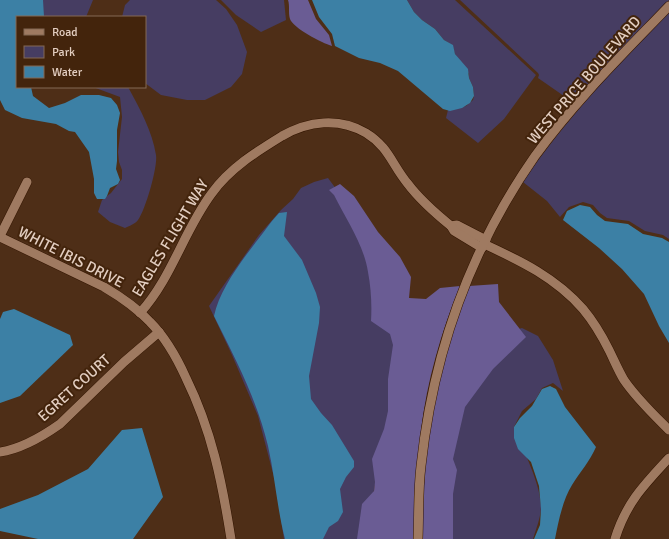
<svg xmlns="http://www.w3.org/2000/svg" width="669" height="539" font-family="Signika,sans-serif">
<rect width="100%" height="100%" fill="#4e2e17"/>
<g fill="#463d62">
<polygon points="43,0 93,0 86,17 41,17 43,13"/>
<polygon points="130,0 216,0 226,9 237,25 247,52 242,74 231,87 205,100 187,100 161,95 145,83 145,17 122,17 125,5"/>
<polygon points="221,0 284,0 286,20 261,32 236,15"/>
<polygon points="407,0 455,0 536,75 504,119 478,143 446,118 448,110 466,106 473,100 474,96 473,87 469,78 469,74 455,54 452,45 444,40 435,29 422,20 414,12"/>
<polygon points="460,0 669,0 574,103 538,78 539,75 538,73"/>
<path d="M669,11V239L663,235L645,231L629,221L607,218L600,213L593,205L583,202L569,207L560,217L547,201L523,182C565,120 617,66 669,11Z"/>
<path d="M93,87H128C140,109 152,131 156,155C158,167 145,211 138,220C135,224 129,226 125,228L110,222L98,212L102,200L111,193L122,179V170L119,162L118,152L122,117L120,97Z"/>
<polygon points="328,178 348,205 394,336 390,403 365,539 284,539 275,481 258,416 232,355 209,306 259,235 281,210 293,199 301,188 314,182"/>
<path d="M522,328L538,336L553,360L563,391L553,383L542,388L536,399L522,411L514,427C523,450 540,482 541,506C541,517 536,529 533,539H446L455,375L502,334Z"/>
</g>
<g fill="#6a5c94">
<path d="M288,0H308L316,19L329,35L332,46C322,43 293,28 290,19C288,13 290,6 288,0Z"/>
<path d="M340,184L354,196L378,232L400,257L411,277L409,298L426,299L440,288L460,286C441,332 427,381 421,430C417,466 417,503 414,539H357L362,504L374,491L375,482L372,459L384,429L388,411V379L393,345L390,334L371,321C372,305 371,288 368,272C364,245 346,219 334,195L329,190Z"/>
<polygon points="498,284 499,302 526,337 493,369 465,407 453,459 457,470 453,494 453,539 423,539 423,504 425,467 433,407 450,337 469,286"/>
</g>
<g fill="#3c80a5">
<polygon points="0,0 43,0 44,17 17,17 17,87 31,87 33,96 49,108 65,103 81,95 99,95 111,98 117,105 120,113 117,130 117,161 116,169 120,180 118,184 110,188 107,196 105,199 97,199 94,193 94,179 89,152 75,132 69,131 56,124 22,118 5,110 0,100"/>
<polygon points="312,0 407,0 414,12 422,20 435,29 444,40 453,45 455,54 468,69 469,78 473,87 474,96 470,103 462,108 450,111 443,109 398,71 380,63 359,58 335,46 332,34 319,17"/>
<polygon points="580,205 590,207 597,215 605,221 628,224 643,234 662,238 669,242 669,343 659,326 644,294 622,269 599,248 563,220 567,211"/>
<path d="M287,212L284,236L302,260L316,293L320,307L319,323L309,376L311,399L321,413L332,425L354,461V467L346,477L340,489L343,512L338,521L329,527L323,539H285C277,508 275,477 268,446C257,400 235,358 214,316C221,283 252,248 272,221L279,213Z"/>
<polygon points="14,309 70,335 73,345 20,396 0,403 0,319 3,312"/>
<path d="M550,386L556,389L565,407L596,447C590,461 580,472 572,485C563,499 558,523 555,539H534L540,525L541,509L539,486L531,462L518,449L514,438V427L520,418L532,406L542,389Z"/>
<polygon points="142,428 163,497 133,539 38,539 0,531 0,509 38,495 88,469 122,430"/>
</g>
<g fill="none" stroke-linecap="round" stroke-linejoin="round">
<g stroke="#331500" stroke-width="10">
<g id="minor">
<polyline points="451,226 457,225 486,240"/>
<polyline points="0,236 27,182"/>
<path d="M0,237L104,287C121,297 137,308 150,322C166,338 177,358 186,378C212,431 222,482 231,539"/>
<path d="M484,244C521,261 556,278 583,309C593,321 602,336 609,350C614,360 618,370 624,380C637,399 653,414 669,430"/>
<path d="M140,313C172,278 184,230 212,193C230,168 256,152 282,136C308,121 339,117 366,133C389,147 392,165 408,184C420,200 435,213 451,226L454,231L482,248"/>
<path d="M0,452C21,449 43,436 60,424L124,362L159,332"/>
<path d="M418,539C419,515 418,490 421,466C433,354 470,249 535,156C574,102 623,54 669,6"/>
<path d="M615,539C626,503 644,485 669,458"/>
</g>
</g>
<use href="#minor" stroke="#9f7a61" stroke-width="9"/>
</g>
<g text-anchor="middle" dominant-baseline="central" stroke-width="4" stroke-linejoin="round" paint-order="stroke">
<g font-size="15" fill="#e3cec1" stroke="#43240c">
<text transform="translate(584 80) rotate(-49)">WEST PRICE BOULEVARD</text>
<text transform="translate(170 238) rotate(-59)">EAGLES FLIGHT WAY</text>
<text transform="translate(71 257) rotate(27)">WHITE IBIS DRIVE</text>
<text transform="translate(74 388) rotate(-42)">EGRET COURT</text>
</g>
</g>
<rect x="16" y="16" width="130" height="72" fill="#43240c" stroke="#836854"/>
<rect x="24" y="29" width="20" height="6" fill="#9f7a61" stroke="#836854"/>
<text x="52" y="36" font-size="12" fill="#e3cec1">Road</text>
<rect x="24" y="46" width="20" height="12" fill="#463d62" stroke="#836854"/>
<text x="52" y="56" font-size="12" fill="#e3cec1">Park</text>
<rect x="24" y="66" width="20" height="12" fill="#3c80a5" stroke="#836854"/>
<text x="52" y="76" font-size="12" fill="#e3cec1">Water</text>
</svg>
